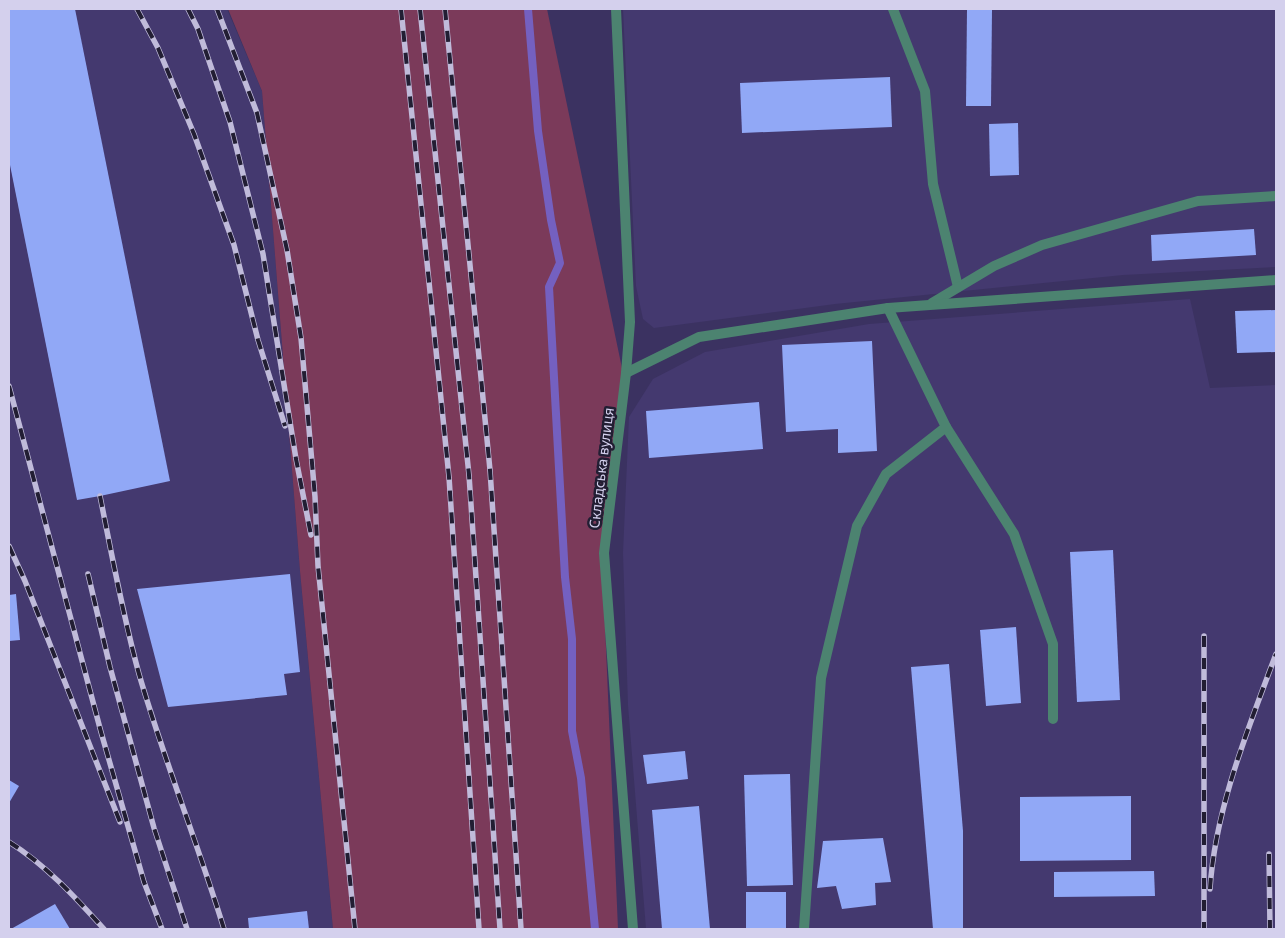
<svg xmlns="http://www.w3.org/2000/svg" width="1285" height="938" font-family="'Noto Sans',sans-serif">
<rect width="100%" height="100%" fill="#3b3261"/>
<g fill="#44396f">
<polygon points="9,9 227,9 262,91 300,571 333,929 9,929"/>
<polygon points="623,9 1276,9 1276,267 1123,275 835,304 654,328 643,319 636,286"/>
<polygon points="1190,299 1210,388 1276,385 1276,929 646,929 628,705 623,553 629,417 653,379 705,352 869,324"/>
</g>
<polygon fill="#7b3a5a" points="228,9 547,9 623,373 602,555 618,929 333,929 300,571 262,91"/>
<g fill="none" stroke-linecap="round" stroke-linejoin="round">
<polyline stroke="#7460c0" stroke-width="8" points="528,9 538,131 551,220 560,263 549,287 565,577 572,639 572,731 581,778 595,929"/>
</g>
<g fill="#91a8f6">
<polygon points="9,9 75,9 170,481 100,496 77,500 9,160"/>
<polygon points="967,9 992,9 991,106 966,106"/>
<polygon points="890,77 892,127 742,133 740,83"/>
<polygon points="1018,123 1019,175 990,176 989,124"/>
<polygon points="1254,229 1256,255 1152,261 1151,235"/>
<polygon points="1276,310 1276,352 1237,353 1235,311"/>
<polygon points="872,341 877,451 838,453 838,429 786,432 782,345"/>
<polygon points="759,402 763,449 649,458 646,411"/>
<polygon points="1113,550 1120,700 1077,702 1070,552"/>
<polygon points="290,574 300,672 284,674 287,695 168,707 137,589"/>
<polygon points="16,594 20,640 9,641 9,595"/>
<polygon points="1016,627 1021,703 986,706 980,630"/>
<polygon points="949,664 963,831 963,929 933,929 911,667"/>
<polygon points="685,751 688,779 647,784 643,755"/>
<polygon points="790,774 793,885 747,886 744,775"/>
<polygon points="9,780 19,786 9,803"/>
<polygon points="1131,796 1131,860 1020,861 1020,797"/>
<polygon points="699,806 710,929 662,929 652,810"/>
<polygon points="883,838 891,882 875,883 876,905 842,909 836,886 817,888 823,841"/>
<polygon points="1154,871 1155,896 1054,897 1054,872"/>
<rect x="746" y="892" width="40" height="37"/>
<polygon points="55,904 70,929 11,929"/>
<polygon points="307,911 309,929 249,929 248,918"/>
</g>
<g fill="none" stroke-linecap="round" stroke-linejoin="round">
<g stroke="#4c8370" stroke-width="10">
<polyline points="893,9 925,91 933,184 958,287"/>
<polyline points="932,303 994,266 1042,245 1198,201 1276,196"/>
<polyline points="626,373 699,337 888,308 1276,280"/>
<polyline points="946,427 1014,534 1053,644 1053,719"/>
<polyline points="804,929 821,678 857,526 886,474 946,427 888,308"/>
</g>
<polyline stroke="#4c8370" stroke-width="10" points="616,9 630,322 626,373 604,553 633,929"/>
<g stroke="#c0bbda" stroke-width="5.5">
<g id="rail">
<polyline points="137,9 158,48 194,134 234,245 258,340 285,426"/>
<polyline points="188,9 198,29 230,122 263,254 296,459 311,535"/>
<polyline points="217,9 257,113 287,250 301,338 315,497 318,566 355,929"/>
<polyline points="401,9 449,477 479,929"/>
<polyline points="420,9 469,475 500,929"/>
<polyline points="445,9 490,470 521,929"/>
<polyline points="9,386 101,732 144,882 162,929"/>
<path d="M100,496C112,556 123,616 139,674C164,760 198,844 224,929"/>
<polyline points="9,546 25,581 120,822"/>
<polyline points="88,574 110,667 154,828 187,929"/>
<polyline points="1204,636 1204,929"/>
<path d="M9,842C46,865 75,897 104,929"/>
<polyline points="1269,854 1270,929"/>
<path d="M1210,889C1215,809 1248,729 1276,654"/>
</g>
</g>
<use href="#rail" stroke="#221e33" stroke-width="4" stroke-dasharray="11" stroke-linecap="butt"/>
</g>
<g text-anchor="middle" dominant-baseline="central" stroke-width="5" stroke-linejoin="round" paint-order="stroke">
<g font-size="14" fill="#d4d0ed" stroke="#221e33">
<text transform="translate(601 468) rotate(-83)">Складська вулиця</text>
</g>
</g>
<rect width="1285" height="938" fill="none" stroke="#d4d0ed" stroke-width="20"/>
</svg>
